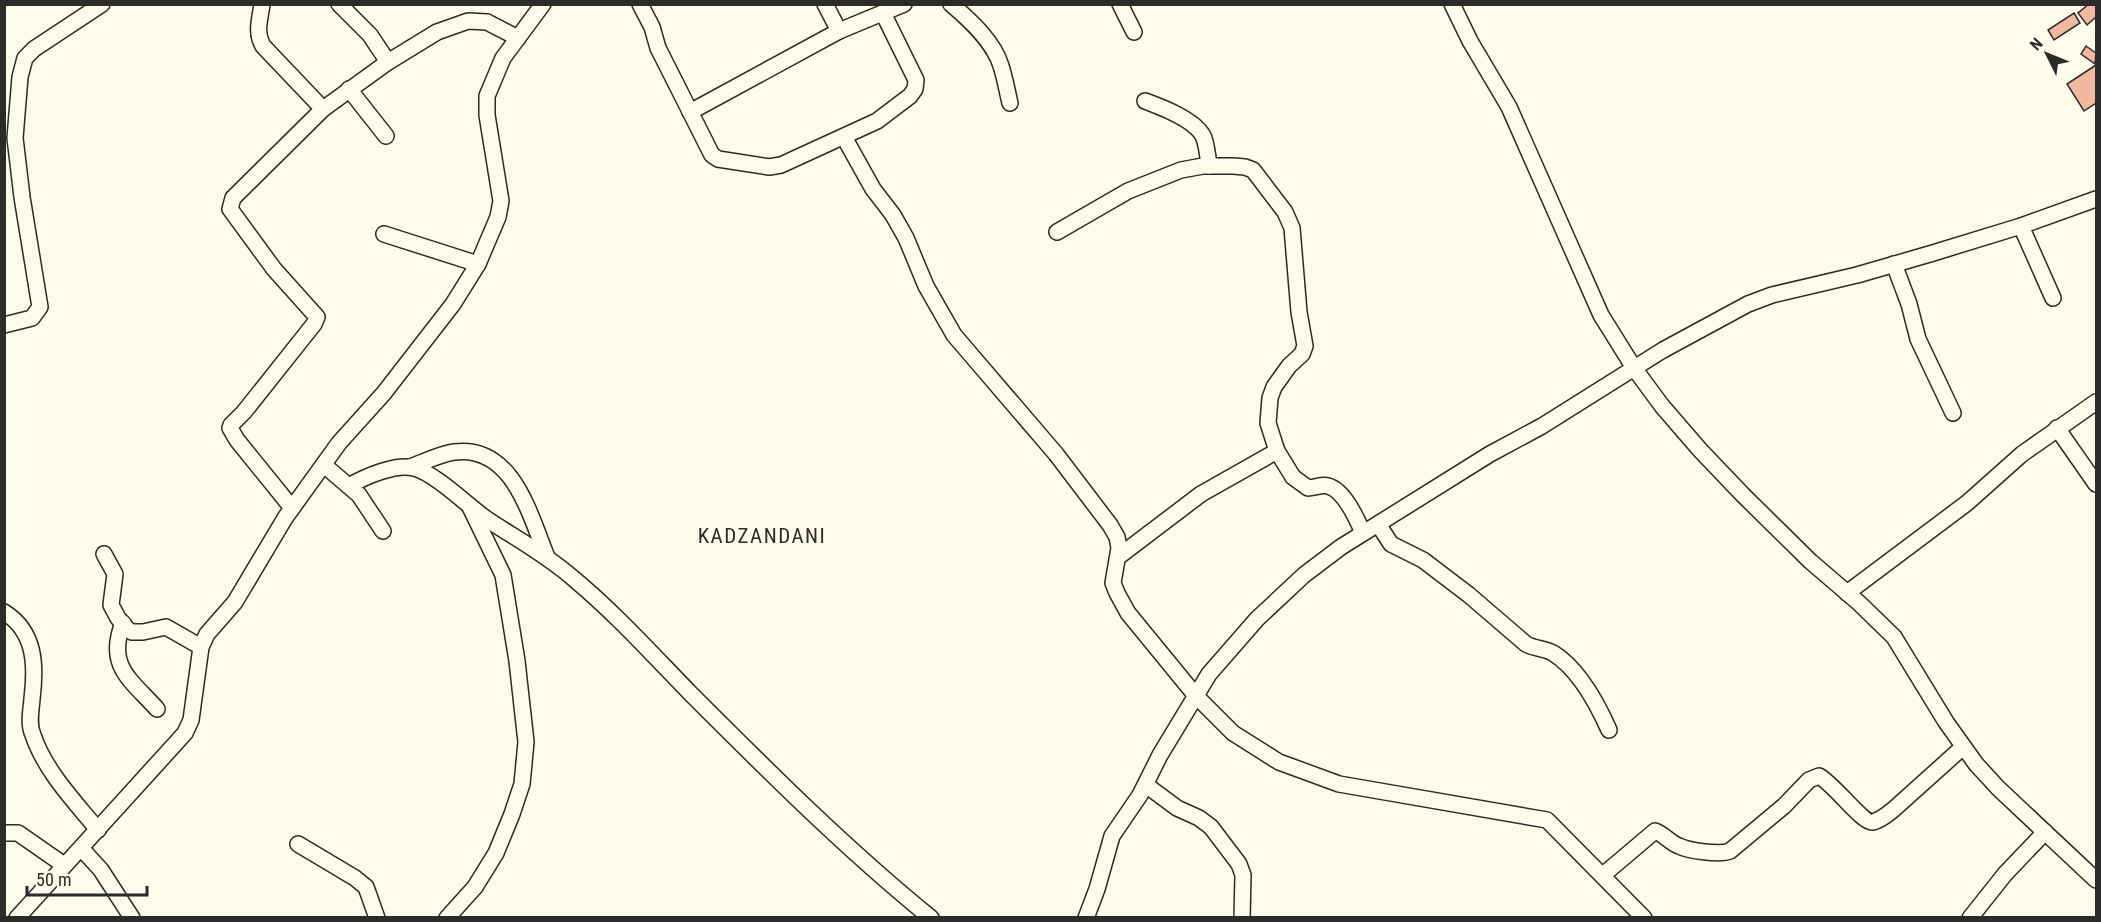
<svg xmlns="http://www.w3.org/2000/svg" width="2101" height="922" font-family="'Roboto Condensed',sans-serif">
<rect width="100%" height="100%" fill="#fdfbea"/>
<g fill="#f2b8a0" stroke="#2b2b2b" stroke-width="1.5">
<polygon points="2089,4 2096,4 2096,17 2087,25 2078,13"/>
<polygon points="2074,13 2080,23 2054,40 2048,30"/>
<polygon points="2086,46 2096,53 2095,64 2081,54"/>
<polygon points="2096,65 2096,103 2084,111 2067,84"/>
</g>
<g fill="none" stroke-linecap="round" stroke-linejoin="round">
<g stroke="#2b2b2b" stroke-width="18">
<g id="street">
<path d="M262,4C260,20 255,32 263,46L323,109"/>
<polyline points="339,4 370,35 388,62"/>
<polyline points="640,4 652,27 658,48 712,155 718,159 769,167 781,165 877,121 910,96 915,89 916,80 883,13"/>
<polyline points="825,4 839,31"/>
<path d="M951,4C970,20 994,42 1001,66C1005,78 1007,91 1010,103"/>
<polyline points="1120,4 1134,32"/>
<polyline points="1452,4 1470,41 1509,107 1601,315 1634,368 1662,406 1700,450 1743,495 1810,561 1859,603 1894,637 1946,722 1976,764 1998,788 2096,880"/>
<polyline points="349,89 386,136"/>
<path d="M1145,101C1161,107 1197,120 1204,138C1207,147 1208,157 1209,166"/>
<polyline points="690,112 839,31 904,4"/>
<polyline points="844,137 873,189 893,215 906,238 926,286 954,335 1056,454 1110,525 1117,537 1119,548 1113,583 1117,593 1128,613 1196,696 1233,733 1279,762 1339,784 1547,820 1644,918"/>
<polyline points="2021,226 2053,298"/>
<path d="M1057,232L1128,191L1181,170L1203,166H1233L1245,167L1253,170L1285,212L1292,228L1299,312L1305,346L1302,354L1289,366L1274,387L1270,398L1268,423L1277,451L1293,477L1308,488C1314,488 1322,484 1328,486C1344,490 1357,519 1363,533"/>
<polyline points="384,234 478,264"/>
<polyline points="1894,264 1909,304 1918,339 1953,413"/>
<polyline points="4,325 32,318 40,307 22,197 15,138 20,77 25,58 34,49 102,4"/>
<polyline points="2057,428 2096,484"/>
<polyline points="324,465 359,495 383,531"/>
<path d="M410,467C424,462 440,454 454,452C513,444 530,516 547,557"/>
<path d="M349,486C364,477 396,463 414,468C435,473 469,507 488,520C517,539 548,556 574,579C616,614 653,655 691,694C768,771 846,849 931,918"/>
<polyline points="292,508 237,440 230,428 231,425 244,412 314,324 317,317 274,269 230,209 233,198 323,109 388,62 437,32 468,21 487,22 518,38"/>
<path d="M1378,524L1391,544L1423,560L1469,595L1526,644C1535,649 1544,648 1553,653C1579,669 1597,703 1609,730"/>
<polyline points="104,554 115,574 111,605 118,618 127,629 132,632 143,632 166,627 201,647"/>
<polyline points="1118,557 1201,494 1277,451"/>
<polyline points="1847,593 1967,503 2022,454 2096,402"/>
<path d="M4,612C36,632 36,666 32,699C31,711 28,724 33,735C45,771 75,802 98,830"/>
<path d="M123,623C106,666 131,680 157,709"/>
<polyline points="1146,785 1177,808 1199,818 1211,827 1239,864 1243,875 1242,918"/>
<polyline points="4,833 18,833 64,865"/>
<polyline points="298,844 355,878 366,887 377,918"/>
<polyline points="81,848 101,870 132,918"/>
<path d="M1603,875L1655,831C1664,834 1670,843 1679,846C1689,851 1720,855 1730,851L1784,806L1809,780L1819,776C1834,784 1863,824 1873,822C1881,820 1888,814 1894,809L1963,747"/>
<polyline points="17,918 185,733 191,720 201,647 207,634 235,602 285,518 339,443 384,393 453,304 478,264 498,217 501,201 487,115 487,96 503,58 543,4"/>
<polyline points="447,918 475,887 496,853 512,814 522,784 526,742 517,661 503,575 470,507"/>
<polyline points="1086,918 1097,889 1112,836 1140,795 1160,755 1209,674 1257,619 1304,575 1341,547 1490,454 1542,426 1663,350 1748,304 1772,295 1857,275 1933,253 2021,226 2096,199"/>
<polyline points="1970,918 2005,874 2045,832"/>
</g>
</g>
<use href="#street" stroke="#fdfbea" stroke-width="15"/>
</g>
<g text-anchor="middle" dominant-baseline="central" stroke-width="4.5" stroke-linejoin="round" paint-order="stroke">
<g font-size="21" letter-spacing="1.5" fill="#2b2b2b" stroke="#fdfbea">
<text x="762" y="536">KADZANDANI</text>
</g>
</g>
<rect width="2101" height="922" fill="none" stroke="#2b2b2b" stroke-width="12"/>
<g transform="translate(2047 54) rotate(313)" stroke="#fdfbea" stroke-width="4.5" paint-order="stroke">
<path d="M0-4.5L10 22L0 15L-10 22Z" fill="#2b2b2b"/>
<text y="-9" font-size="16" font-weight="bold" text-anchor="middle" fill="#2b2b2b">N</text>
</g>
<path d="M27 886v9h120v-9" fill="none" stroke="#2b2b2b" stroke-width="3"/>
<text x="36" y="886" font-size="18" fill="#2b2b2b" stroke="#fdfbea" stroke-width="4.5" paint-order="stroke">50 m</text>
</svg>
